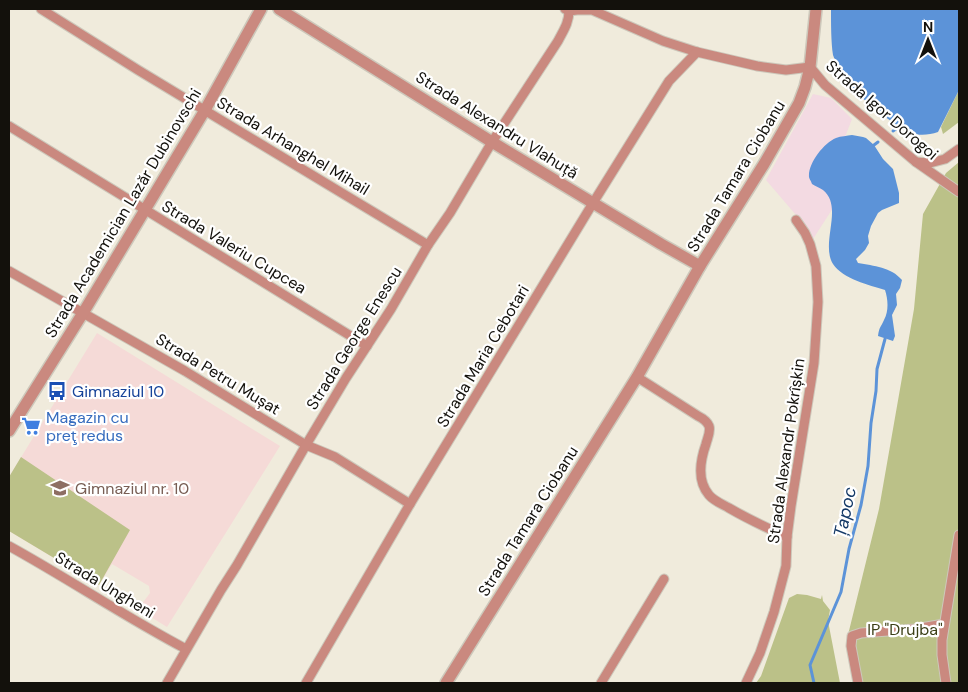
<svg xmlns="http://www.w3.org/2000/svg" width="968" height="692" font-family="'DM Sans',sans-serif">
<rect width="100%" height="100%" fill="#f0ebdc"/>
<polygon fill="#f3dae2" points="813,94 831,98 852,119 842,145 844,191 813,239 796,215 766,180"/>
<polygon fill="#f5dad7" points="97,333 280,446 167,627 138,609 150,593 149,586 112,564 99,585 9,531 9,512 10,509 9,508 9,477"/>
<g fill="#bbc188">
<polygon points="959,90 959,122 943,134 941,127"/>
<polygon points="959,162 959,683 854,683 846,643 879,509 914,309 923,214 946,173"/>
<polygon points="21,457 130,530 99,585 9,531 9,512 10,509 9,508 9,477"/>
<polygon points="797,594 807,595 821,599 822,595 823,601 830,610 828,621 840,683 756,683 761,676 789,598"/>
</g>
<g fill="#5c93d8">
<path d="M831,9H959V90L938,132C929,135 920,136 911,133C895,127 855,94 845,80C842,74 835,61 833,55C831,43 831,22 831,9Z"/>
<path d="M852,135L863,137L866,138L874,145L883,159L893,169L899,193V203L882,210L878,213L871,226L868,236L869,243L865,250L856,259L858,263C874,266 891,267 902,280L900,288L896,294L897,305L892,315L895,336L893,341L878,336C879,327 881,327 884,320C889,311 888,299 885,290C869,285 843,279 833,264C820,243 844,207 823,190C820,188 815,186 812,184C812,183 809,178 809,177C808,163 824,143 836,138C841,136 847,136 852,135Z"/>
</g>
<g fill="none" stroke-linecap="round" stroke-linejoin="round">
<g stroke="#5c93d8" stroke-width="3">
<polyline points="893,131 899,127"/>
<polyline points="874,145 878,142"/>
<polyline points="814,683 810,665 841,592 849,549 861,505 868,466 871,423 876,391 877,369 885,339"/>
</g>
<g stroke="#cdc8bb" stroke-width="11">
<g id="minor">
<polyline points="41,9 138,70 428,245"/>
<polyline points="565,9 569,11 577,10 592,10 663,41 697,52 757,66 786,70 810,67 825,85 916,162 959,192"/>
<polyline points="9,126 367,346"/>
<polyline points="916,162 930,163 945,159 959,149"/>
<polyline points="9,271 185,371 306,445 335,457 410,504"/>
<path d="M637,377L698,416C702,418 707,421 709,426C711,432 707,439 706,444C700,461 697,481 709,495C714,501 722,504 729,508C748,519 767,528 787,537"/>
<path d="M9,546C69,579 125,617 186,649"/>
<path d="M167,683L221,590L237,565L306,445L346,378L391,309L428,245L450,213L492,142L558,41C563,31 569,23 569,11"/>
<polyline points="306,683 410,504 593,203 669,81 697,52"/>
<polyline points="601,683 664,579"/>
<polyline points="746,683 760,653 774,612 786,566 787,537 791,506 814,363 818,302 816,266 810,244 805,233 796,220"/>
<polyline points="858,683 851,646 852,636 861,633 915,629 944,624"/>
<polyline points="946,683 942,655 942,640 959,535"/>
</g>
</g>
<g stroke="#cdc8bb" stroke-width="14">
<g id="tertiary">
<polyline points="279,9 492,142 661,244 700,266"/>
<polyline points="9,431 83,313 205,110 261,9"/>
<polyline points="446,683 637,377 700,266 764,164 799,103 805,87 810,67 816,9"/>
</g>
</g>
<use href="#minor" stroke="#ca897f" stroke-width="9"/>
<use href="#tertiary" stroke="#ca897f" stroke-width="11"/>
</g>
<defs>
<g id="bus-bare" transform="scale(1.5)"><path d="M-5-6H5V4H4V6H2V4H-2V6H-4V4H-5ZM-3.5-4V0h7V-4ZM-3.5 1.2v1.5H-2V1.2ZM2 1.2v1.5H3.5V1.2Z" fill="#1a4fb4" stroke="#fff" stroke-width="2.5" paint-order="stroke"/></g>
<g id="supermarket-bare" transform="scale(1.5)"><path d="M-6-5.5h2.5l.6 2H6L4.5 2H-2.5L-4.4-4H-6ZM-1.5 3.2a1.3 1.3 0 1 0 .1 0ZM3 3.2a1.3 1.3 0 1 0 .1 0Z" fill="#3f7fe0" stroke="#fff" stroke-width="2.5" paint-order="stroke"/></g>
<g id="school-bare" transform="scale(1.5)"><path d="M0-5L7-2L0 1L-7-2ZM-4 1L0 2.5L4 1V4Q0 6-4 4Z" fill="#8d6e63" stroke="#fff" stroke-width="2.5" paint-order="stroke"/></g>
</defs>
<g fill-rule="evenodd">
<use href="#bus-bare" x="57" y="391"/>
<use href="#supermarket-bare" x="31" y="426"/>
<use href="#school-bare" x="60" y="488"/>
</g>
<g text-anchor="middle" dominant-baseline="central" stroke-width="4.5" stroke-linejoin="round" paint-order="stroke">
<g font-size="16" fill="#13110c" stroke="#fff">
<text transform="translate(882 110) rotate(41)">Strada Igor Dorogoi</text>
<text transform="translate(497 125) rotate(32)">Strada Аlexandru Vlahuță</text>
<text transform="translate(293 146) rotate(31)">Strada Arhanghel Mihail</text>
<text transform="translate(736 176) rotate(-59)">Strada Tamara Ciobanu</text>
<text transform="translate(123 213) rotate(-59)">Strada Academician Lazăr Dubinovschi</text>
<text transform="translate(234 247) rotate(31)">Strada Valeriu Cupcea</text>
<text transform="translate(354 338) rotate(-58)">Strada George Enescu</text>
<text transform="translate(483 356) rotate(-59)">Strada Maria Cebotari</text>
<text transform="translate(218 374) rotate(31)">Strada Petru Mușat</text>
<text transform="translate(786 451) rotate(-82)">Strada Alexandr Pokrîșkin</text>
<text transform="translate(528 521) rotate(-58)">Strada Tamara Ciobanu</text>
<text transform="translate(105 585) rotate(31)">Strada Ungheni</text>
</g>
<g font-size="16" fill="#164399" stroke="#fff" text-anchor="start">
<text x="72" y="391">Gimnaziul 10</text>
</g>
<g font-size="16" fill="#366cbe" stroke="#fff" text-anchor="start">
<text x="46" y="417">Magazin cu<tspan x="46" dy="18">preţ redus</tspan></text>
</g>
<g font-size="16" fill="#785e54" stroke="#fff" text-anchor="start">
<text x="75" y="488">Gimnaziul nr. 10</text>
</g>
<g font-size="16" fill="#3c3f17" stroke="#fff">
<text x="905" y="629">IP "Drujba"</text>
</g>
<g font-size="18" font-style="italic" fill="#153a67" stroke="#fff">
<text transform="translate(845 512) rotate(-78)">Țapoc</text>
</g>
</g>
<rect width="968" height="692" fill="none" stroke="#13110c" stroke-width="20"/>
<g transform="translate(928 40)" stroke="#ffffff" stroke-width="4" paint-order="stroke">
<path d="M0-4L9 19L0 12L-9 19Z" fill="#13110c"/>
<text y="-8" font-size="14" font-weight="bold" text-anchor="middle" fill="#13110c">N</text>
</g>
</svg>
